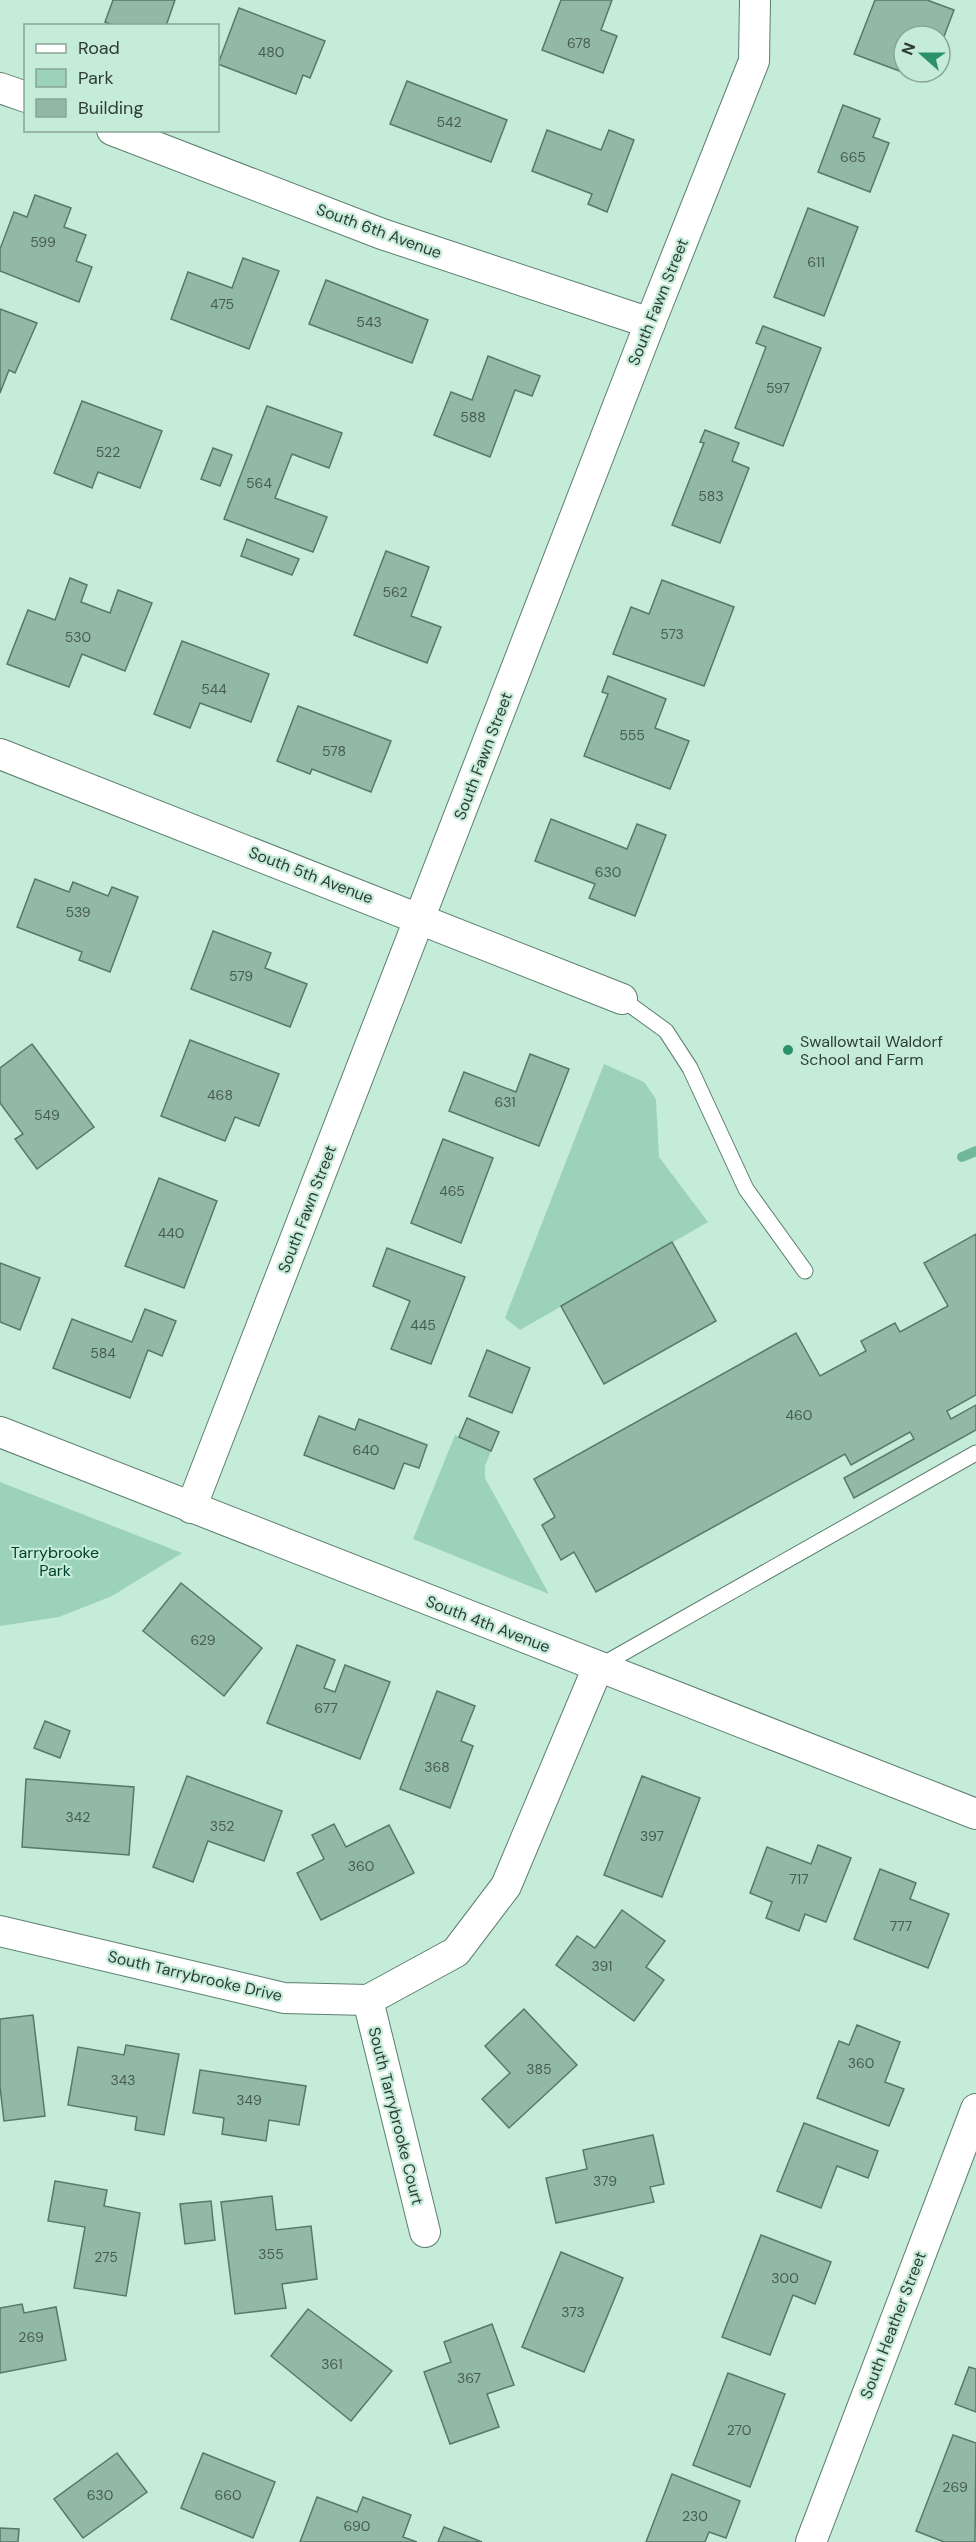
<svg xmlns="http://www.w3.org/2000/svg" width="976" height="2542" font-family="'DM Sans',sans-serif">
<rect width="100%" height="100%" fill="#c5ebd9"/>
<g fill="#9dd2ba">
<polygon points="604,1064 644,1082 656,1099 659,1157 708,1222 520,1330 505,1318"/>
<polygon points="455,1435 491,1451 485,1466 485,1478 549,1594 413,1539"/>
<polygon points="0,1482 182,1553 112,1596 59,1617 0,1626"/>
</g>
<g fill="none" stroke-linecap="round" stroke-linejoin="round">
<polyline stroke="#6fb899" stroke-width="10" points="962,1157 976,1151"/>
</g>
<g fill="#92b8a6" stroke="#567a6a" stroke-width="1.5">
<polygon points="113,0 175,0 166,26 115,26 105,22"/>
<polygon points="561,0 612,0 601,30 617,36 603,73 542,50"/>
<polygon points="875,0 927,0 954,10 940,47 940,36 904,36 904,72 911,72 910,75 854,54"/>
<polygon points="239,8 325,41 310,78 303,75 296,94 218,64"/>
<polygon points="407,81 507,120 491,162 390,124"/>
<polygon points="843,105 880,119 873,137 889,143 870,192 818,172"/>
<polygon points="547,130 601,150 609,130 634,140 607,212 588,204 592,194 532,171"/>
<polygon points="35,195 71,208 64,227 86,235 76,261 92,267 79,302 0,271 0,249 14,212 27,217"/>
<polygon points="808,208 858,227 824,316 774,297"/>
<polygon points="243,258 279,271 249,349 171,319 188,272 232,288"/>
<polygon points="326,280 428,320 412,363 309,324"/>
<polygon points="0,309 37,323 15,373 9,370 0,393"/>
<polygon points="763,326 821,348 783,446 735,428 766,347 756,343"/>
<polygon points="488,356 540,376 532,396 515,390 490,457 434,435 451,392 472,400"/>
<polygon points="82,401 162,431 140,488 98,472 92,488 54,473"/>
<polygon points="267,406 342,433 329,468 292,454 275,498 327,517 313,552 224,519"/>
<polygon points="705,430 739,443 732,461 749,468 720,543 672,525 704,443 700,442"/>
<polygon points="213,448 232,455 220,486 201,479"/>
<polygon points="247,539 299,559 292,575 241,556"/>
<polygon points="386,551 429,567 411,616 441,627 427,663 354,635"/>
<polygon points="70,578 87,585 81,602 110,613 118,590 152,603 125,671 82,654 69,687 7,664 28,610 55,620"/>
<polygon points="662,580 734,607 704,686 613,654 631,607 649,614"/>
<polygon points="182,641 269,674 251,722 200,703 190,728 154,714"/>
<polygon points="608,676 666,699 655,728 689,741 670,789 584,756 608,694 602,692"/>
<polygon points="298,706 391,741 371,792 312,769 310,774 277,761"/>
<polygon points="551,819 627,849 637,824 666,835 635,916 589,898 595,884 535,861"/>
<polygon points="35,879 69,892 73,882 108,896 112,887 138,897 110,972 79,960 82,952 17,927"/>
<polygon points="213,931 271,953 265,968 307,984 290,1027 191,989"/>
<polygon points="190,1040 279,1074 259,1126 235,1117 225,1141 161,1116"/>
<polygon points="32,1044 94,1127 37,1169 15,1139 23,1134 0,1103 0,1068"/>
<polygon points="530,1054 569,1069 539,1146 449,1111 464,1072 516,1092"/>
<polygon points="443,1139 493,1158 461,1243 411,1223"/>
<polygon points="159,1178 217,1201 184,1288 125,1266"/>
<polygon points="976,1234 976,1395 947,1411 951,1419 976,1405 976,1430 854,1498 844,1478 914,1439 910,1432 851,1465 845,1454 596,1592 574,1552 561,1560 542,1525 555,1517 534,1479 796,1333 820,1376 866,1351 861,1341 895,1323 900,1332 948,1306 924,1263"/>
<polygon points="672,1242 716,1321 604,1384 561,1306"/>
<polygon points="387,1248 465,1277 431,1364 391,1349 410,1301 373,1286"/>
<polygon points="0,1263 40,1278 20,1330 0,1322"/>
<polygon points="145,1309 176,1321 162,1356 148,1350 130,1398 53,1368 72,1319 132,1342"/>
<polygon points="487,1350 530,1368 512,1413 469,1396"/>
<polygon points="319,1416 355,1430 359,1419 427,1445 419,1468 404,1463 394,1489 304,1455"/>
<polygon points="467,1418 499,1432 491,1451 459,1437"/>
<polygon points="181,1583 262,1648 224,1696 143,1631"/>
<polygon points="297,1645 335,1660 324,1688 335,1692 345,1665 390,1682 360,1759 267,1723"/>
<polygon points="437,1691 475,1706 461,1741 473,1746 450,1808 400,1789"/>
<polygon points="45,1721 70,1731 60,1758 34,1748"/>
<polygon points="187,1776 282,1811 264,1861 208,1841 193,1882 153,1867"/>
<polygon points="642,1776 700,1798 662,1897 604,1875"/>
<polygon points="26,1779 134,1787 129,1855 22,1847"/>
<polygon points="334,1824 346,1847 389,1825 414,1873 321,1920 297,1873 324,1859 312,1835"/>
<polygon points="818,1845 851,1858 826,1922 805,1914 799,1931 766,1918 772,1902 750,1893 767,1847 811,1864"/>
<polygon points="880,1869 916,1883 910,1899 949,1914 928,1968 854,1939"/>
<polygon points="622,1910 665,1941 646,1967 664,1980 634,2021 556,1965 577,1936 595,1948"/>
<polygon points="524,2009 577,2065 509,2128 482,2099 510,2073 485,2046"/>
<polygon points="33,2015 45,2116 4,2121 0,2087 0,2019"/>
<polygon points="857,2025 900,2042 885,2082 904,2089 889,2126 817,2098 839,2041 849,2045"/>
<polygon points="126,2045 179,2054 164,2135 135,2130 137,2117 68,2105 78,2047 124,2055"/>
<polygon points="200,2070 306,2086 299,2125 269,2120 266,2141 222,2134 224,2118 193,2113"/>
<polygon points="804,2123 878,2151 868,2178 837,2166 821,2208 777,2191"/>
<polygon points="653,2135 664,2184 650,2187 654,2202 556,2223 546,2178 587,2169 583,2150"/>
<polygon points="55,2181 107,2190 104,2206 140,2213 126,2296 74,2288 85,2227 48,2221"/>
<polygon points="272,2196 276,2230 311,2226 317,2279 282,2284 286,2308 235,2314 221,2202"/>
<polygon points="211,2201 215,2240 185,2244 180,2204"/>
<polygon points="761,2235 831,2262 815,2304 793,2295 770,2355 722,2337"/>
<polygon points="561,2252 623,2278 584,2372 522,2347"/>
<polygon points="22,2304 24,2313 56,2307 66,2360 0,2373 0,2308"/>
<polygon points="308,2309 392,2371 351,2421 271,2356"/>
<polygon points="492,2324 514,2385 487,2394 499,2427 450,2444 424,2372 451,2362 444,2342"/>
<polygon points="969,2367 976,2369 976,2412 955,2404"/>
<polygon points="728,2373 785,2394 750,2487 693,2465"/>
<polygon points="953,2435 976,2443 975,2542 944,2542 916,2531"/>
<polygon points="117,2453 147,2492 83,2538 54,2499"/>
<polygon points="203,2453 275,2482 253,2538 181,2508"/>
<polygon points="672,2474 740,2501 726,2538 709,2532 705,2542 646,2542"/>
<polygon points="317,2497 357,2512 363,2497 411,2515 403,2537 417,2542 300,2542"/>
<polygon points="444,2527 482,2542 438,2542"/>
<polygon points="0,2528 19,2529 18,2542 0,2542"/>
</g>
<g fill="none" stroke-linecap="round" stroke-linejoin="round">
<g stroke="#5c7f6f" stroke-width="17">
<g id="service">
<polyline points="622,999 666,1031 690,1068 746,1189 805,1271"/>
<polyline points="600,1666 976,1453"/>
</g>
</g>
<g stroke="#5c7f6f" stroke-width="32">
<g id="minor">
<polyline points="0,88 26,97"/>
<polyline points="112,130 382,234 650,323"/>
<polyline points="0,754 622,999"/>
<polyline points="0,1432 976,1814"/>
<polyline points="191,1508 650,323 754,61 755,0"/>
<polyline points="0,1931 284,1998 368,2000 456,1952 506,1886 598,1667"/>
<polyline points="368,2000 425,2232"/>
<polyline points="811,2542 976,2109"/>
</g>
</g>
<use href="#service" stroke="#fff" stroke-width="15"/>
<use href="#minor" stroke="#fff" stroke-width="30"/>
</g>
<circle fill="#2b916d" stroke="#c5ebd9" stroke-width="2" cx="788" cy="1050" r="6"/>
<g text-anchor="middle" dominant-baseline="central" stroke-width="4.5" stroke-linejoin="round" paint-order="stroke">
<g font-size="14" fill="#475c52">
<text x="579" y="43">678</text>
<text x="271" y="52">480</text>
<text x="449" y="122">542</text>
<text x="853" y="157">665</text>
<text x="43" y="242">599</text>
<text x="816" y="262">611</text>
<text x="222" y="304">475</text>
<text x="369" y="322">543</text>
<text x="778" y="388">597</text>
<text x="473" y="417">588</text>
<text x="108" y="452">522</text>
<text x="259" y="483">564</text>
<text x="711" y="496">583</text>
<text x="395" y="592">562</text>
<text x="672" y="634">573</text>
<text x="78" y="637">530</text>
<text x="214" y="689">544</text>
<text x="632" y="735">555</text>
<text x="334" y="751">578</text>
<text x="608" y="872">630</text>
<text x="78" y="912">539</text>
<text x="241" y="976">579</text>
<text x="220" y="1095">468</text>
<text x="505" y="1102">631</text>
<text x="47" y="1115">549</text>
<text x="452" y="1191">465</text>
<text x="171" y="1233">440</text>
<text x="423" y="1325">445</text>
<text x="103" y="1353">584</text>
<text x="799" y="1415">460</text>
<text x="366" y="1450">640</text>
<text x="203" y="1640">629</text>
<text x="326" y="1708">677</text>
<text x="437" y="1767">368</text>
<text x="78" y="1817">342</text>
<text x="222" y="1826">352</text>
<text x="652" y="1836">397</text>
<text x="361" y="1866">360</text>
<text x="799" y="1879">717</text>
<text x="901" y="1926">777</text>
<text x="602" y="1966">391</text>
<text x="861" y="2063">360</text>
<text x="539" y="2069">385</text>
<text x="123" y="2080">343</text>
<text x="249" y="2100">349</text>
<text x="605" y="2181">379</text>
<text x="271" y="2254">355</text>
<text x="106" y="2257">275</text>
<text x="785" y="2278">300</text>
<text x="573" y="2312">373</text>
<text x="31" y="2337">269</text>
<text x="332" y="2364">361</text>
<text x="469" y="2378">367</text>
<text x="739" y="2430">270</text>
<text x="955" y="2487">269</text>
<text x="100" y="2495">630</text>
<text x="228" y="2495">660</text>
<text x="695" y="2516">230</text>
<text x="357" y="2526">690</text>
</g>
<g font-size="16" fill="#2e3d36" stroke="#c5ebd9">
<text transform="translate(379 231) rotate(20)">South 6th Avenue</text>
<text transform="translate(658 302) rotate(-68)">South Fawn Street</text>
<text transform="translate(483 756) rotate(-69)">South Fawn Street</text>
<text transform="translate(311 875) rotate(21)">South 5th Avenue</text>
<text transform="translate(307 1209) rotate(-69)">South Fawn Street</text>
<text transform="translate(488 1624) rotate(21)">South 4th Avenue</text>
<text transform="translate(195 1976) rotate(13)">South Tarrybrooke Drive</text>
<text transform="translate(396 2116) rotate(76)">South Tarrybrooke Court</text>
<text transform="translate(893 2325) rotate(-69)">South Heather Street</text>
</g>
<g font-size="16" fill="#2e3d36" stroke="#c5ebd9" text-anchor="start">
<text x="800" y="1041">Swallowtail Waldorf<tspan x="800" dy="18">School and Farm</tspan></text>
</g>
<g font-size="16" fill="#00402c" stroke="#c5ebd9">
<text x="55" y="1552">Tarrybrooke<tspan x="55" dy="18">Park</tspan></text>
</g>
</g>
<rect x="24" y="24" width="195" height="108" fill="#c5ebd9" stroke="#89a598" stroke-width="1.5"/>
<rect x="36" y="44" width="30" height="9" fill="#ffffff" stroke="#89a598" stroke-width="1.5"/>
<text x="78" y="54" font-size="18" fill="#2e3d36">Road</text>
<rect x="36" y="69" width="30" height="18" fill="#9dd2ba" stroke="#89a598" stroke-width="1.5"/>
<text x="78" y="84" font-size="18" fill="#2e3d36">Park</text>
<rect x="36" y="99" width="30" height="18" fill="#92b8a6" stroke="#89a598" stroke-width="1.5"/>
<text x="78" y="114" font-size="18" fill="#2e3d36">Building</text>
<g transform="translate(922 54) rotate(291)"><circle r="28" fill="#c5ebd9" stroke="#89a598" stroke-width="1.5"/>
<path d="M0-4.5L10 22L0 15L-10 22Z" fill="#2b916d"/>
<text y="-9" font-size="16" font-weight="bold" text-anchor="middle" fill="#2e3d36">N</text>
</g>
</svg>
